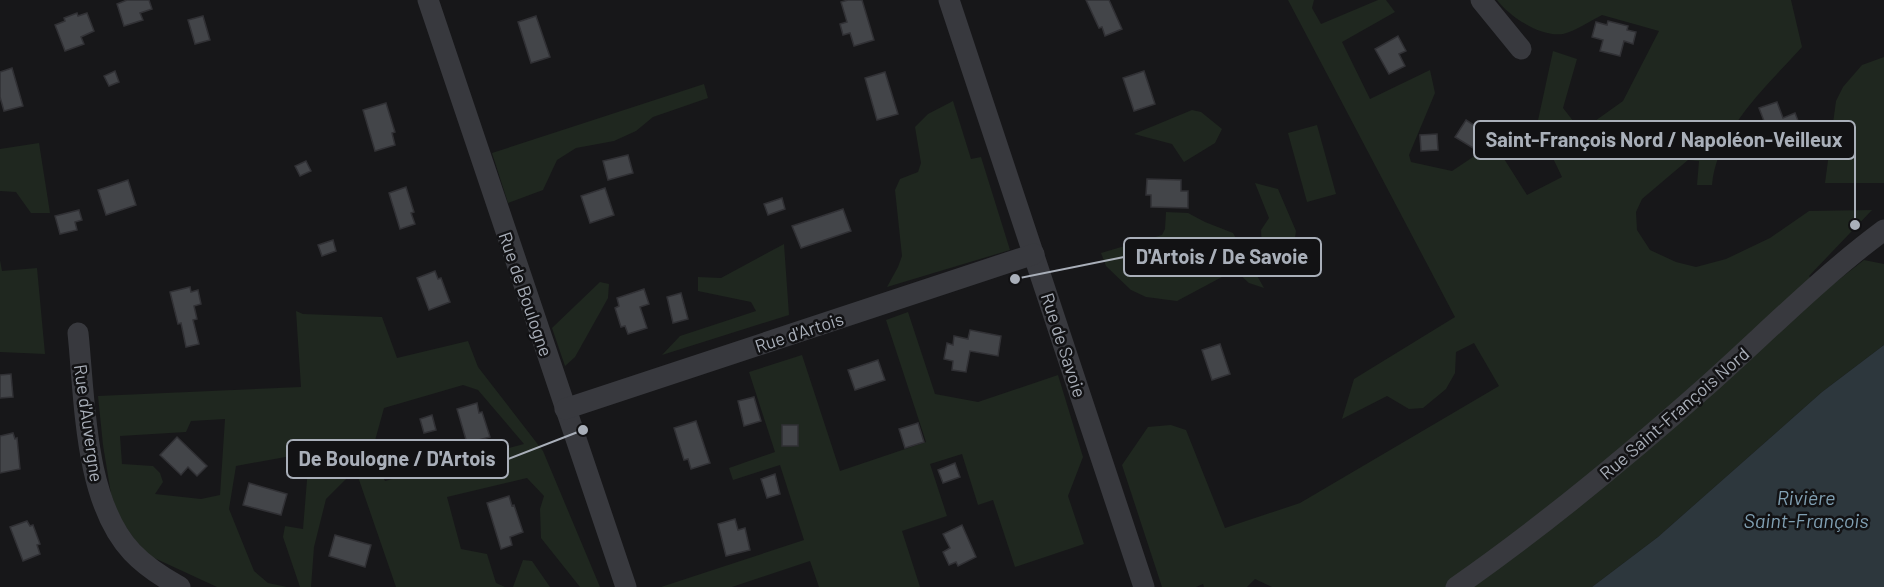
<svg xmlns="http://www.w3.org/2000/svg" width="1884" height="587" font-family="Barlow,sans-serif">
<rect width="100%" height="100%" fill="#171719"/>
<g fill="#1f271f" fill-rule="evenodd">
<path d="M1288,0H1314L1312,8L1321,24L1378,0H1386L1395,12L1342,42L1370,99L1430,70L1435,93L1409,155L1411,162L1452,171L1494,143L1527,195L1562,177L1537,125L1553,51L1577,59L1563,108L1581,131L1623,101L1659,31L1602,15C1592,20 1573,32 1563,34C1540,37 1510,17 1497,0H1791L1802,47C1767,86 1717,130 1712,185H1697L1699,161L1688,160L1642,199L1636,212L1637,230L1650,250L1676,262L1696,267L1726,259L1770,238L1809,211L1872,210L1809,276L1823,292L1864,260L1884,264V345L1822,392L1658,537L1592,587H1272L1255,579L1247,587H1204L1203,584L1196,587H1162L1122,465L1148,427L1171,425L1186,430L1225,528L1300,503L1499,386L1474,343L1456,352L1455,373L1446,389L1423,408L1409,409L1387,396L1342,419L1354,379L1455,317Z"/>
<polygon points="1884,57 1884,183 1825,183 1836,101 1843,87 1862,65"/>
<polygon points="704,84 708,98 653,117 636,131 614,141 576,148 557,160 543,190 508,203 492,153"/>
<polygon points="953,101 971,159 981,157 1010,250 887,287 898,267 902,256 895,190 900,179 918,172 921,163 915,127 928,114"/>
<polygon points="1192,110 1201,112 1222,129 1215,143 1184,162 1172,144 1134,134"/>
<polygon points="1317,125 1336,194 1307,202 1288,133"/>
<polygon points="39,143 50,213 31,213 16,192 0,191 0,149"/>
<polygon points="1255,183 1278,189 1296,231 1294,244 1272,256 1262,248 1261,230 1269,218"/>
<polygon points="1166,212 1188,213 1205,222 1233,233 1264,288 1249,283 1235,270 1177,301 1146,297 1131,290 1106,266 1101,253 1162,235 1165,229"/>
<polygon points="784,244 789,315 662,355 680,336 756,311 751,302 698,291 698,277 721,278"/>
<polygon points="0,260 2,271 37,268 45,354 0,352"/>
<polygon points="600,282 609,284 608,298 575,357 565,366 552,328"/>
<path d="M296,311L303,314L382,317L397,358L468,341L478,367L543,451L600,587H580L541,538L540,509L544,496L527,478L447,497L461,549L487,554L496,583L505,587H513L523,560L532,561L550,587H396L356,471L345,480L326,499L314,547L311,587H300L283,537L285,526L303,529L308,468L302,454L236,466L229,509L254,571L268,583L287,587H217L150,556L135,540L119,517L111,494L103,445L98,396L301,387ZM463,385L478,390L524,444L385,481L371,455L384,408ZM225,419L220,495L201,499L155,494L163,482L160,473L153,466L122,464L120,436L186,432L191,421Z"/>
<polygon points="908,312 935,394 978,402 1058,375 1083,457 1068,496 1084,544 1015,567 993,500 978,505 962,454 930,464 947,516 902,531 920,587 819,587 810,561 732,587 661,587 804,540 780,465 733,480 729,468 775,452 749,372 802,355 840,471 926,442 886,320"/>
</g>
<polygon fill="#2d373d" points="1884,345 1884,587 1592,587 1658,537 1822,392"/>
<g fill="#434549" stroke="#313135" stroke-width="1.5">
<polygon points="127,0 149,0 152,9 140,13 143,20 124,26 117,4"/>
<polygon points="848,0 862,0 874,40 854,46 850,33 843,35 840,24 847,22 841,2"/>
<polygon points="1086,0 1109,0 1122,29 1105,36 1102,27 1099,28"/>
<polygon points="77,13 78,16 87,13 94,31 81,37 84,44 65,51 55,25 65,21 64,18"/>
<polygon points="203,16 210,40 195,44 188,20"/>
<polygon points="536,16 550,57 531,63 518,22"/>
<polygon points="1608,21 1628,26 1627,30 1636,32 1633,44 1624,41 1620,56 1600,51 1603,40 1592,37 1596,22 1607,25"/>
<polygon points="1398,36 1406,51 1399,54 1405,66 1389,74 1375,49"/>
<polygon points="12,68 23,106 4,111 0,97 0,72"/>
<polygon points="115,71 119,82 109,86 104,76"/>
<polygon points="1144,71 1155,104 1134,111 1123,78"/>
<polygon points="885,72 898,114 877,120 865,78"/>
<polygon points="1777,102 1783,118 1795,113 1802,131 1772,142 1759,108"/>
<polygon points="386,103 395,132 392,133 395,145 375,151 363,110"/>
<polygon points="1466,120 1483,131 1473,148 1455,137"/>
<polygon points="1437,134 1438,150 1421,151 1420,135"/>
<polygon points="628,155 633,173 608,180 603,161"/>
<polygon points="306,161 311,171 300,176 295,166"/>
<polygon points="1147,179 1181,180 1181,191 1188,191 1188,208 1151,207 1151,195 1146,195"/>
<polygon points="128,180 136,205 106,215 98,190"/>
<polygon points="406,187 414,212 411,213 415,224 400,229 389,193"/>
<polygon points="605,188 614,215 590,223 581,196"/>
<polygon points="782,198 785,209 768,215 764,204"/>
<polygon points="843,209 851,231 801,248 792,226"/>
<polygon points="79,210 82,220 75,222 77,230 60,234 55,216"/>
<polygon points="333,240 336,251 322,256 318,245"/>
<polygon points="435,271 438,279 441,278 450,302 429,310 417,278"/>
<polygon points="190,287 191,292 198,290 201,304 194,306 197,319 193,320 199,344 186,347 181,323 178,324 170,292"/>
<polygon points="644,289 649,304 640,307 647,328 628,334 625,326 621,327 615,308 619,306 617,298"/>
<polygon points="681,293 688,319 673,323 667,297"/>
<polygon points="970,330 1001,336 998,356 970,351 966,372 952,370 953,361 944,359 947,343 953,345 954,336 968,339"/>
<polygon points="1220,344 1230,374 1212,380 1202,350"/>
<polygon points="878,360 885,380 855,390 848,370"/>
<polygon points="11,374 13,397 0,398 0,375"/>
<polygon points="754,397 761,421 744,426 738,401"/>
<polygon points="477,403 479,413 482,412 490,437 467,443 457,409"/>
<polygon points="432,415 436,430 424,433 420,419"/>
<polygon points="696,421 710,463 691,469 688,459 684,460 674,428"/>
<polygon points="918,423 924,442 905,448 899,429"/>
<rect x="782" y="425" width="16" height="21"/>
<polygon points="13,433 15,439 17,438 20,469 0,473 0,436"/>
<polygon points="177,437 207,466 197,476 188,467 181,475 160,455"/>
<polygon points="955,463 960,477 943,483 938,470"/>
<polygon points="775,474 780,494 767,498 761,479"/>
<polygon points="249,483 287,494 281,515 243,505"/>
<polygon points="509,496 512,506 514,505 523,532 510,537 512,545 501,549 487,503"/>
<polygon points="735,519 738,530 745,528 750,550 726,556 718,524"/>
<polygon points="27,521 30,526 33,525 40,544 37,545 40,554 23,561 10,527"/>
<polygon points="962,525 976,557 958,566 956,562 949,565 943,552 950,548 943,534"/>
<polygon points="335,535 371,545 365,567 329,556"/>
</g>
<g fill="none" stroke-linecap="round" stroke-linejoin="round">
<g stroke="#38393e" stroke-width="21">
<polyline points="428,0 626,587"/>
<polyline points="949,0 1144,587"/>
<polyline points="1481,0 1521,49"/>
<path d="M78,333C85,400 84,501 132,552C146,567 162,577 180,587"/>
<polyline points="565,409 1034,254"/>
<path d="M1456,587C1545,525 1628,456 1709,384C1767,332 1822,276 1884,230"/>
</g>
</g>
<g text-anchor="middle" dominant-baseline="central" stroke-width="5" stroke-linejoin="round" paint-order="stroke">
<g font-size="18" fill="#a9afb9" stroke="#121214">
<text transform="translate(526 294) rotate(71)">Rue de Boulogne</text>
<text transform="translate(799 332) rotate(-18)">Rue d'Artois</text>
<text transform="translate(1064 345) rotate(72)">Rue de Savoie</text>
<text transform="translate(1674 413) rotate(-41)">Rue Saint-François Nord</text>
<text transform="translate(89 423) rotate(82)">Rue d'Auvergne</text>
</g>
<g font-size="20" font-style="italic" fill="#81a0b3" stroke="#121214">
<text x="1806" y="497">Rivière<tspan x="1806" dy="23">Saint-François</tspan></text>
</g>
</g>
<path fill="none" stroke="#a9afb9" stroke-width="2" d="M1855 225L1855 140M1015 279L1124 257M583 430L508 459"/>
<g fill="#a9afb9" stroke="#121214" stroke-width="2">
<circle cx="1855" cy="225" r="6"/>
<circle cx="1015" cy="279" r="6"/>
<circle cx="583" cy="430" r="6"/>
</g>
<g fill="#121214" stroke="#a9afb9" stroke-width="2">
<rect x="1474" y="121" width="381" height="38" rx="6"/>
<rect x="1124" y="238" width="197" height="38" rx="6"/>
<rect x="287" y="440" width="221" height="38" rx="6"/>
</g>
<g font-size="20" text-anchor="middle" font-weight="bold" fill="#a9afb9">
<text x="1664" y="147">Saint-François Nord / Napoléon-Veilleux</text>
<text x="1222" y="264">D'Artois / De Savoie</text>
<text x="397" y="466">De Boulogne / D'Artois</text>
</g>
</svg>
